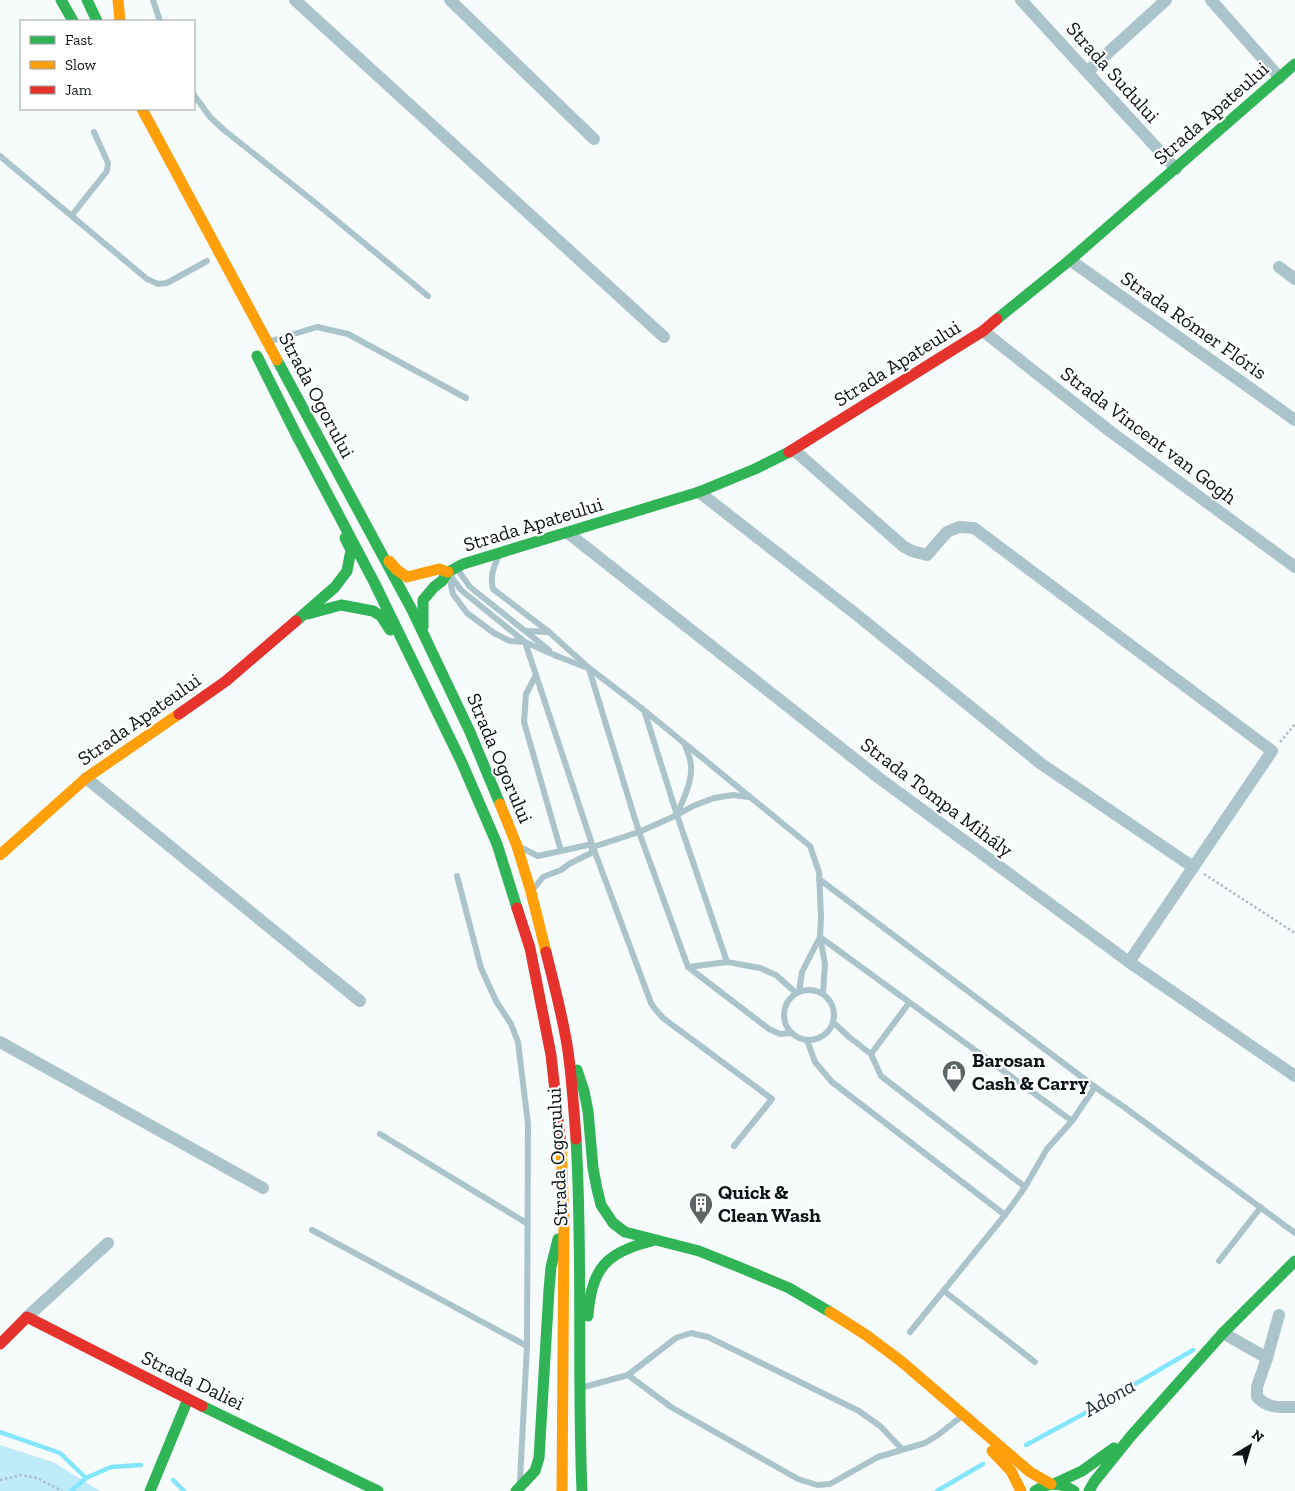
<svg xmlns="http://www.w3.org/2000/svg" width="1295" height="1491" font-family="'Zilla Slab',serif">
<rect width="100%" height="100%" fill="#f6fbfc"/>
<polygon fill="#bfebf8" points="0,1445 53,1462 100,1491 0,1491"/>
<g fill="none" stroke-linecap="round" stroke-linejoin="round">
<g stroke="#83e5fe" stroke-width="4.5">
<polyline points="0,1432 60,1453 86,1478 111,1467 141,1465"/>
<polyline points="1026,1445 1089,1411 1193,1350"/>
<polyline points="173,1480 184,1491"/>
<polyline points="71,1491 86,1478"/>
<polyline points="937,1491 983,1464"/>
</g>
<g stroke="#acbcc1" stroke-width="2.5" stroke-dasharray="2.5 2.5" stroke-linecap="butt">
<polyline points="1280,742 1295,724"/>
<polyline points="1204,874 1295,933"/>
<polyline points="0,1480 21,1475 37,1478 62,1491"/>
</g>
<g stroke="#abc4cb" stroke-width="6">
<polyline points="153,0 160,21"/>
<polyline points="194,95 210,117 224,130 318,205 428,296"/>
<polyline points="0,156 147,279 158,284 167,283 207,261"/>
<polyline points="72,215 107,171 108,163 94,132"/>
<polyline points="271,341 317,327 348,334 466,398"/>
<path d="M498,557C493,569 490,577 493,589L549,632L589,668L645,711L810,846L819,872L821,917L820,937L825,964L823,993"/>
<polyline points="458,570 470,587 549,650"/>
<polygon points="448,572 461,590 525,642 510,641 494,633 467,613 453,594"/>
<polyline points="526,631 548,632"/>
<polyline points="557,656 585,667"/>
<polyline points="559,657 525,642 593,847 651,1003 655,1009 663,1018 772,1099 734,1146"/>
<polyline points="589,669 639,832 688,967 769,1029 780,1034 792,1033"/>
<polyline points="536,675 526,694 524,722 561,851"/>
<polyline points="645,713 677,815 727,962"/>
<path d="M677,815C683,799 695,778 690,760C689,755 687,750 685,745"/>
<polyline points="593,847 639,832 677,815 693,806 714,798 733,795 749,797"/>
<polyline points="524,849 538,856 588,845 593,847 591,853 569,864 561,870 543,877 535,887"/>
<polyline points="457,876 481,968 496,1001 511,1024 518,1042 528,1124 527,1346 520,1481"/>
<polyline points="819,879 1095,1087 1124,1107 1295,1233"/>
<polyline points="820,937 1072,1121"/>
<polyline points="688,967 727,962 760,968 776,975 796,993"/>
<circle cx="809" cy="1015" r="25"/>
<polyline points="799,992 802,972 820,937"/>
<polyline points="833,1022 849,1037 871,1054 909,1003"/>
<polyline points="807,1040 815,1062 832,1082 1005,1215 1025,1187 1047,1149 1072,1121 1095,1087"/>
<polyline points="871,1054 881,1076 1025,1187"/>
<polyline points="380,1134 528,1224"/>
<polyline points="312,1230 527,1346"/>
<polyline points="1219,1261 1261,1207"/>
<polyline points="944,1291 1035,1362"/>
<polyline points="910,1332 1005,1215"/>
<polyline points="628,1375 671,1407 798,1479 817,1485 830,1484 878,1457 925,1443 938,1435 962,1416"/>
<polyline points="584,1387 628,1375 676,1338 691,1333 708,1337 859,1411 880,1426 902,1449"/>
</g>
<g stroke="#abc4cb" stroke-width="12">
<polyline points="295,0 664,337"/>
<polyline points="450,0 594,139"/>
<polyline points="1021,0 1176,169"/>
<polyline points="1211,0 1280,78"/>
<polyline points="1088,71 1166,0"/>
<polyline points="1070,260 1295,420"/>
<polyline points="1279,267 1295,279"/>
<polyline points="983,331 1111,432 1295,567"/>
<polyline points="794,450 903,546 912,551 927,555 947,532 959,527 974,528 1272,751 1129,962"/>
<polyline points="699,492 857,615 1040,763 1193,867"/>
<polyline points="568,533 879,778 1129,962 1295,1076"/>
<polyline points="86,778 360,1001"/>
<polyline points="0,1042 263,1188"/>
<path d="M1279,1315L1267,1358L1257,1387V1397C1269,1409 1279,1407 1295,1407"/>
<polyline points="27,1317 108,1243"/>
<polyline points="1223,1333 1267,1358"/>
</g>
<g stroke="#30b455" stroke-width="11">
<polyline points="61,0 73,21"/>
<polyline points="87,0 97,21"/>
<polyline points="997,319 1070,260 1295,64"/>
<polyline points="257,356 297,436 374,582 462,763 497,844 517,908"/>
<polyline points="277,360 412,610 470,732 500,804"/>
<polyline points="308,614 341,605 373,611 381,616 390,630"/>
<polyline points="296,621 335,587 347,571 351,550 345,538"/>
<polyline points="423,627 423,600 434,587 442,581 448,572 463,564 699,492 755,469 789,452"/>
<polyline points="577,1070 584,1091 588,1111 593,1168 597,1189 601,1205 613,1223 625,1232 699,1251 739,1267 789,1288 830,1312"/>
<path d="M576,1139C583,1256 577,1374 582,1491"/>
<path d="M588,1316C591,1269 606,1252 652,1241"/>
<polyline points="202,1406 378,1491"/>
<polyline points="1056,1483 1082,1471 1114,1448"/>
<polyline points="150,1491 188,1399"/>
<polyline points="516,1491 535,1471 539,1458 549,1290 551,1267 558,1239"/>
<path d="M1035,1491C1048,1482 1061,1482 1074,1491"/>
<polyline points="1089,1491 1094,1482 1131,1436 1223,1333 1295,1261"/>
</g>
<g stroke="#ff9f0a" stroke-width="11">
<polyline points="118,0 120,21"/>
<polyline points="142,109 277,360"/>
<polyline points="389,561 397,570 407,577 439,569 448,572"/>
<polyline points="500,804 517,846 531,892 546,952"/>
<polyline points="0,855 86,778 179,714"/>
<polyline points="561,1145 564,1219 562,1491"/>
<polyline points="830,1312 866,1335 902,1362 1030,1472 1051,1484"/>
<polyline points="992,1451 1011,1471 1021,1491"/>
</g>
<g stroke="#e5322d" stroke-width="11">
<polyline points="789,452 983,331 997,319"/>
<polyline points="179,714 226,681 296,621"/>
<polyline points="517,908 530,948 551,1055 561,1145"/>
<path d="M546,952C554,985 563,1017 568,1051C572,1080 574,1110 576,1139"/>
<polyline points="0,1344 27,1317 202,1406"/>
</g>
</g>
<defs>
<g id="shop-pin" transform="scale(1.25)"><path d="M0 17L-7.5 6A9.5 9.5 0 1 1 7.5 6Z" fill="#5e6567" stroke="#fff"/><path d="M-5-2.5h2.3a2.7 3.5 0 0 1 5.4 0H5L5.5 6h-11ZM-1.5-2.5h3a1.5 2.3 0 0 0-3 0Z" fill="#fff"/></g>
<g id="building-pin" transform="scale(1.25)"><path d="M0 17L-7.5 6A9.5 9.5 0 1 1 7.5 6Z" fill="#5e6567" stroke="#fff"/><path d="M-4-6H4V6H1V3H-1V6H-4ZM-2.5-4.3h1.7v1.8h-1.7ZM.8-4.3h1.7v1.8H.8ZM-2.5-1h1.7V.8h-1.7ZM.8-1h1.7V.8H.8Z" fill="#fff"/></g>
</defs>
<g fill-rule="evenodd">
<use href="#shop-pin" x="954" y="1072"/>
<use href="#building-pin" x="701" y="1204"/>
</g>
<g text-anchor="middle" dominant-baseline="central" stroke-width="4.5" stroke-linejoin="round" paint-order="stroke">
<g font-size="20" fill="#0c1417" stroke="#fff">
<text transform="translate(1113 72) rotate(48)">Strada Sudului</text>
<text transform="translate(1211 113) rotate(-41)">Strada Apateului</text>
<text transform="translate(1194 325) rotate(35)">Strada Rómer Flóris</text>
<text transform="translate(897 363) rotate(-32)">Strada Apateului</text>
<text transform="translate(317 395) rotate(62)">Strada Ogorului</text>
<text transform="translate(1149 435) rotate(37)">Strada Vincent van Gogh</text>
<text transform="translate(533 524) rotate(-17)">Strada Apateului</text>
<text transform="translate(139 719) rotate(-35)">Strada Apateului</text>
<text transform="translate(500 758) rotate(67)">Strada Ogorului</text>
<text transform="translate(937 797) rotate(37)">Strada Tompa Mihály</text>
<text transform="translate(557 1157) rotate(-93)">Strada Ogorului</text>
<text transform="translate(193 1380) rotate(26)">Strada Daliei</text>
</g>
<g font-size="20" font-weight="bold" fill="#0c1417" stroke="#fff" text-anchor="start">
<text x="972" y="1060">Barosan<tspan x="972" dy="23">Cash &amp; Carry</tspan></text>
<text x="718" y="1192">Quick &amp;<tspan x="718" dy="23">Clean Wash</tspan></text>
</g>
<g font-size="21" font-style="italic" fill="#182f36" stroke="#fff">
<text transform="translate(1109 1397) rotate(-30)">Adona</text>
</g>
</g>
<rect x="20" y="20" width="175" height="90" fill="#ffffff" stroke="#9ea1a2"/>
<rect x="30" y="36" width="25" height="8" fill="#30b455" stroke="#9ea1a2"/>
<text x="65" y="45" font-size="15" fill="#0c1417">Fast</text>
<rect x="30" y="61" width="25" height="8" fill="#ff9f0a" stroke="#9ea1a2"/>
<text x="65" y="70" font-size="15" fill="#0c1417">Slow</text>
<rect x="30" y="86" width="25" height="8" fill="#e5322d" stroke="#9ea1a2"/>
<text x="65" y="95" font-size="15" fill="#0c1417">Jam</text>
<g transform="translate(1250 1446) rotate(38)" stroke="#ffffff" stroke-width="4" paint-order="stroke">
<path d="M0-4L9 19L0 12L-9 19Z" fill="#0c1417"/>
<text y="-8" font-size="14" font-weight="bold" text-anchor="middle" fill="#0c1417">N</text>
</g>
</svg>
